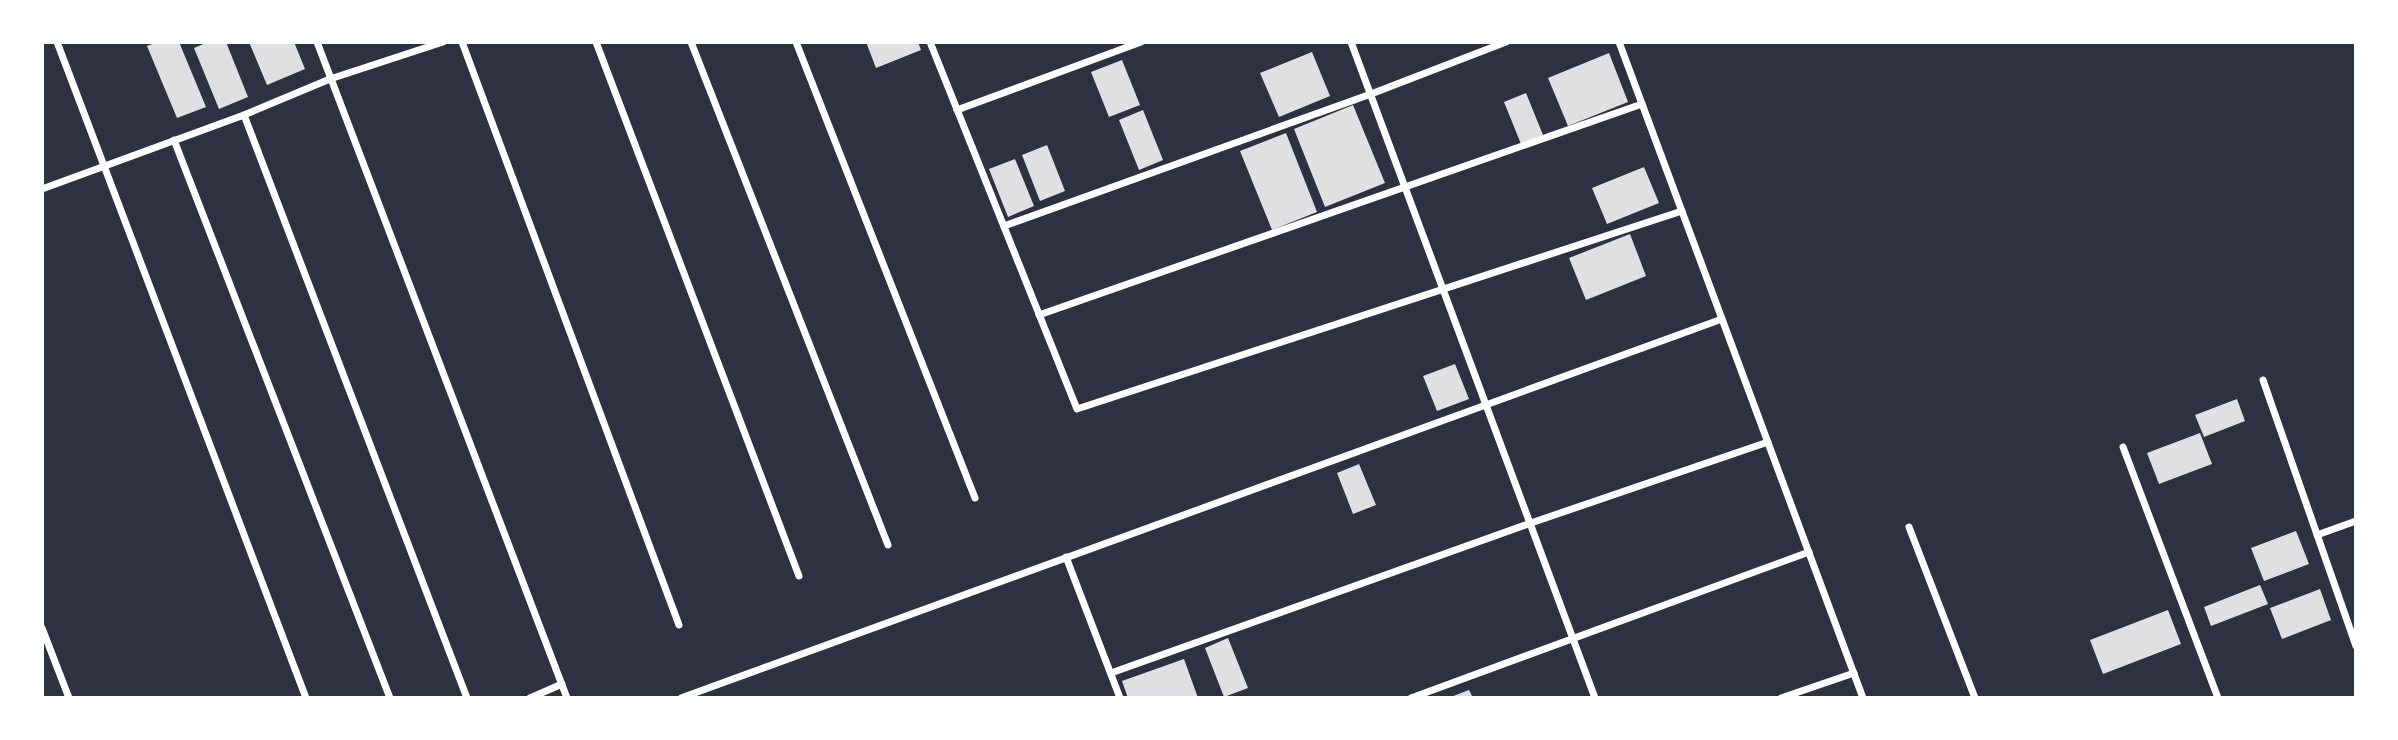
<svg xmlns="http://www.w3.org/2000/svg" width="2398" height="740" font-family="'Space Grotesk',sans-serif">
<rect width="100%" height="100%" fill="#2d3142"/>
<g fill="#e0e0e3">
<polygon points="157,42 179,42 206,107 177,118 147,46"/>
<polygon points="208,42 226,42 248,97 219,109 194,48"/>
<polygon points="249,42 294,42 305,69 267,85"/>
<polygon points="866,42 918,42 921,50 876,68"/>
<polygon points="1312,52 1330,96 1279,117 1260,73"/>
<polygon points="1609,53 1628,102 1568,126 1548,78"/>
<polygon points="1122,60 1140,105 1109,117 1091,72"/>
<polygon points="1526,93 1543,135 1521,144 1504,102"/>
<polygon points="1353,105 1385,183 1325,207 1294,129"/>
<polygon points="1143,110 1163,160 1139,170 1119,120"/>
<polygon points="1286,133 1317,212 1272,230 1240,151"/>
<polygon points="1047,145 1065,191 1040,201 1022,155"/>
<polygon points="1015,159 1034,206 1008,217 989,169"/>
<polygon points="1644,167 1659,203 1607,224 1592,188"/>
<polygon points="1630,234 1646,276 1586,300 1569,258"/>
<polygon points="1455,364 1469,399 1437,411 1423,376"/>
<polygon points="2237,399 2245,421 2204,437 2195,415"/>
<polygon points="2200,433 2212,464 2159,484 2147,453"/>
<polygon points="1359,464 1376,505 1353,514 1337,473"/>
<polygon points="2296,531 2309,564 2264,581 2251,548"/>
<polygon points="2260,585 2268,604 2211,626 2204,607"/>
<polygon points="2320,589 2331,620 2282,639 2270,608"/>
<polygon points="2168,610 2181,644 2103,674 2090,640"/>
<polygon points="1228,638 1248,688 1224,697 1205,648"/>
<polygon points="1184,659 1198,698 1128,698 1122,681"/>
<polygon points="1469,690 1473,698 1448,698"/>
</g>
<g fill="none" stroke-linecap="round" stroke-linejoin="round">
<g stroke="#fff" stroke-width="7">
<polyline points="57,42 306,698"/>
<polyline points="317,42 567,698"/>
<polyline points="462,42 679,625"/>
<polyline points="596,42 799,576"/>
<polyline points="691,42 888,545"/>
<polyline points="796,42 975,498"/>
<polyline points="930,42 1077,409 1682,211"/>
<polyline points="1351,42 1595,698"/>
<polyline points="1619,42 1863,698"/>
<polyline points="957,110 1141,42"/>
<polyline points="244,115 467,698"/>
<polyline points="174,140 390,698"/>
<polyline points="42,189 244,115 330,79 443,42"/>
<polyline points="1004,226 1371,94 1506,42"/>
<polyline points="1039,315 1642,104"/>
<polyline points="2263,380 2356,646"/>
<polyline points="2123,447 2218,698"/>
<polyline points="1909,527 1975,698"/>
<polyline points="2317,535 2356,521"/>
<polyline points="1066,557 1120,698"/>
<polyline points="42,628 69,698"/>
<polyline points="1111,673 1531,523 1768,442"/>
<polyline points="530,698 562,684"/>
<polyline points="681,698 1722,319"/>
<polyline points="1411,698 1809,552"/>
<polyline points="1781,698 1854,673"/>
</g>
</g>
<rect width="2398" height="740" fill="none" stroke="#ffffff" stroke-width="88"/>
</svg>
